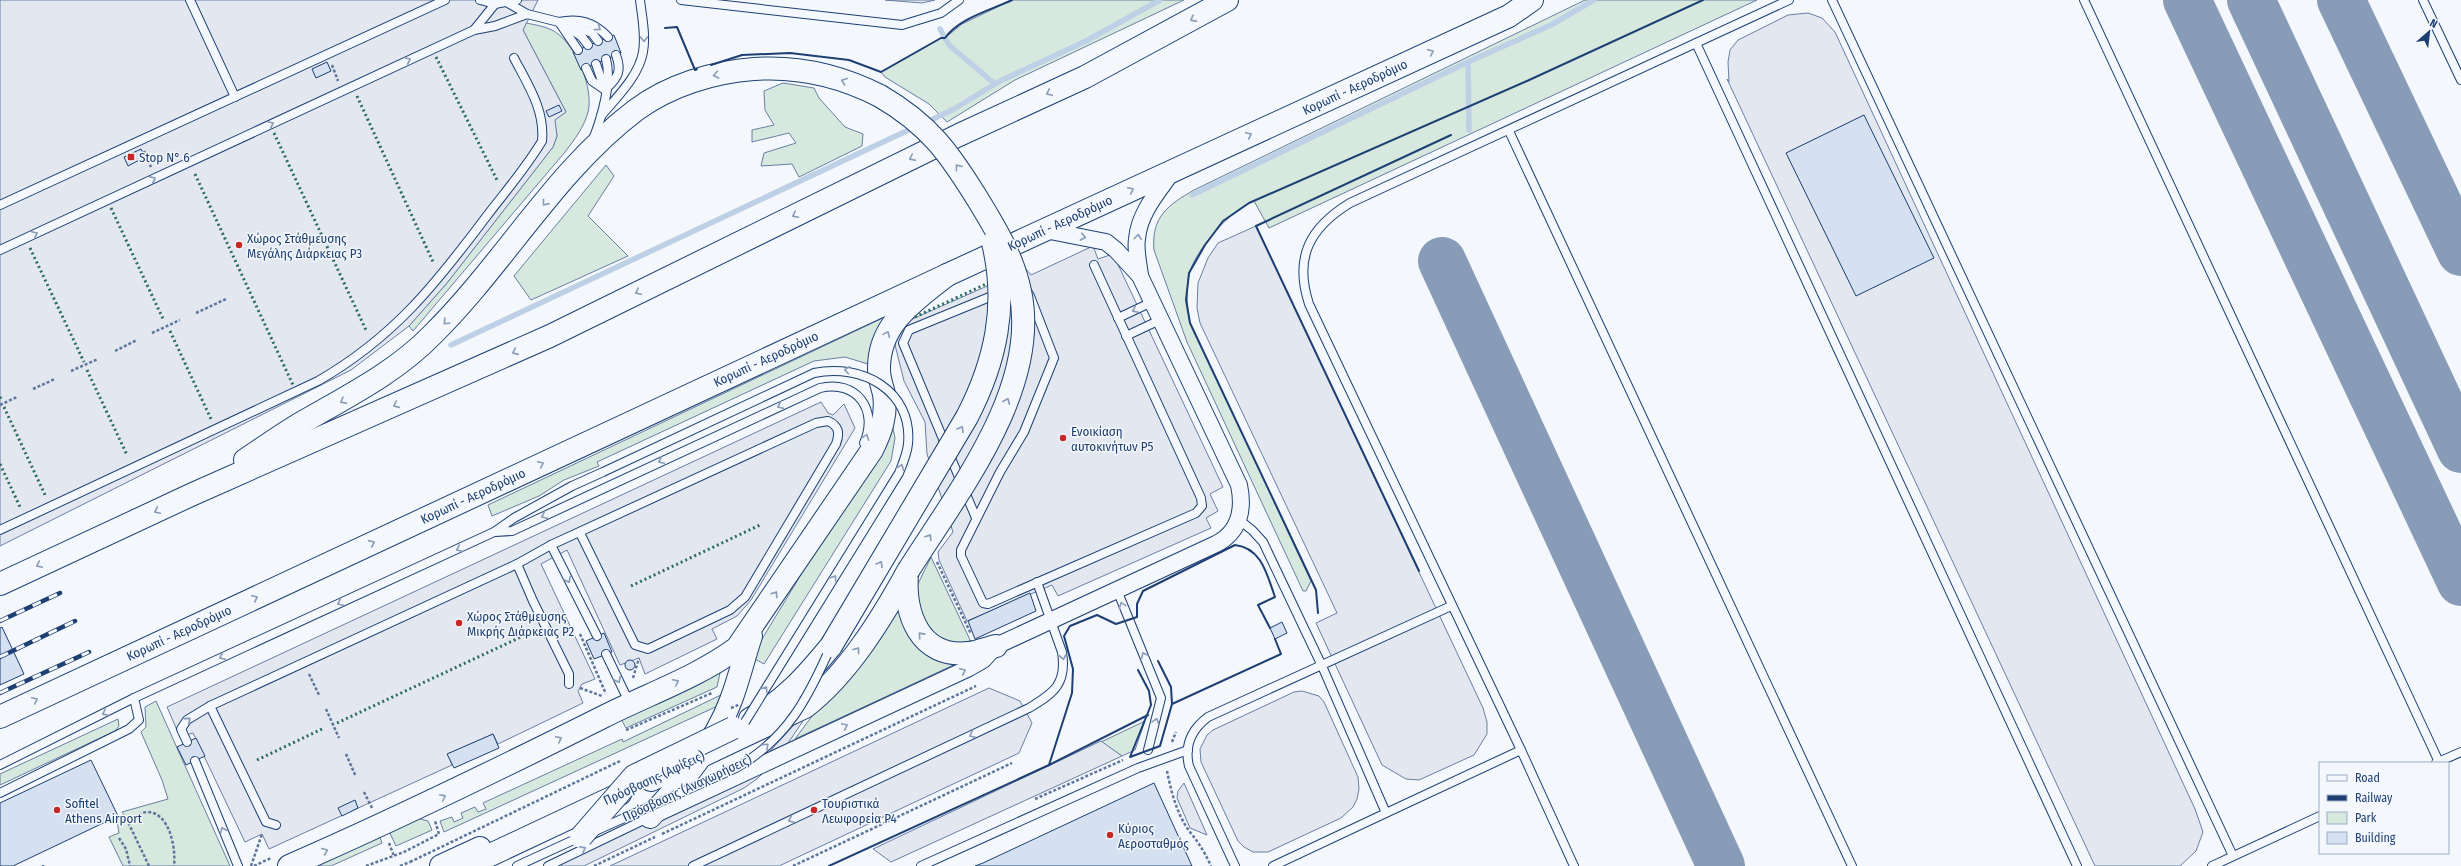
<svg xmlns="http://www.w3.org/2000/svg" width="2461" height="866" font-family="'Fira Sans Condensed',sans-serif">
<rect width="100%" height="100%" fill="#f4f7fb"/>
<g fill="#d7e8df" stroke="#687fa3">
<polygon points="1012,0 1184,0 1015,80 947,122 929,104 885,77 881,72 941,38 945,38 962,24"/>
<path d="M1585,0H1757L1269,228L1254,201C1231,209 1194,251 1189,275C1186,292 1187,307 1190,323L1311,581L1306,591H1303L1187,342L1154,250C1151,217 1168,205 1194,190Z"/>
<path d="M526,23C536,25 550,27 558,34C576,47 594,89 588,112C584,127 575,139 565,152L413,331L409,326L447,283L553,147L557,136L554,120L566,112L523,30Z"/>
<polygon points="783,83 814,88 819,98 845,127 863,134 862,146 799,177 792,164 761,166 764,153 796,143 789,133 752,142 752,130 774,125 765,110 764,91"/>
<polygon points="606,165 614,176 588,216 628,256 531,300 514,276"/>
<polygon points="885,317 871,365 845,357 814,361 597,462 599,466 564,480 539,496 492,516 488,505"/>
<polygon points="892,424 895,438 891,461 764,664 755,659 753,654"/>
<polygon points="931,557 971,642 954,644 942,641 924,625 916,588"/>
<polygon points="896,603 907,630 962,661 795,739"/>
<polygon points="720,673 717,687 626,728 620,717"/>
<polygon points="725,693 722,704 444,832 440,821 452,817 454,822 463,818 461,813 475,807 478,812 486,809 483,803 622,739 623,742"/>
<polygon points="156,701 230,866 123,866 109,837 119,833 117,821 125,816 122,812 168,799 162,780 141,732 146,727 145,707"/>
<polygon points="118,719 119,726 115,731 0,785 0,774"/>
<polygon points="1145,721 1135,750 1122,756 1101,742"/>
<polygon points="413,817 428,821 432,830 396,846 388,829"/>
<polygon points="378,832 382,843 331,866 303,866"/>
</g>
<g fill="#e3e8f0" stroke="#687fa3">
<polygon points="0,0 538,0 523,30 566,112 555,120 557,136 553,147 447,283 409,326 351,370 0,546"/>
<polygon points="885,0 935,0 922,3"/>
<polygon points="1808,13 1822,18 1835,32 2195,809 2203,832 2196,851 2180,866 2095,866 1727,79 1729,82 1728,62 1730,50 1738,40 1788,15"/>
<polygon points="1256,226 1483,708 1487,722 1487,734 1474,755 1419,780 1406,779 1382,765 1316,623 1337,613 1200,323 1197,308 1198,283 1208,258 1218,243"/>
<polygon points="1093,246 1098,259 1113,254 1223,487 1210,494 1218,511 1206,518 1211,528 1058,596 1052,585 967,621 939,560 938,552 953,532 927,454 925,422 904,381 895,345 897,335 910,320 1026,269 1031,275"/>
<polygon points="821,402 828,413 833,415 844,404 855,428 751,600 737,616 712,629 717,639 645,674 639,658 620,665 567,550 541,564 595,679 582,684 578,691 583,703 498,744 493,734 448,754 452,765 269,849 262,834 245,842 193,733 180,737 167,707"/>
<polygon points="817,688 811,709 778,758 758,778 744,788 584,866 551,866 760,762 793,726"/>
<polygon points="989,688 1020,701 1032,723 1019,753 779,866 610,866"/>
<polygon points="1302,691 1319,696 1324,702 1358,777 1359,789 1357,799 1353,807 1341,818 1268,852 1253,852 1244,847 1238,841 1201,762 1200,749 1207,735 1213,730 1294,692"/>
<polygon points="1101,741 1122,756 891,862 873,849"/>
<polygon points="1184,783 1207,835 1190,828 1177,798 1178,791"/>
</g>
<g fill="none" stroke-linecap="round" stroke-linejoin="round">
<g stroke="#bed0e5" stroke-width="5.5">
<polyline points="940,29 949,45 995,84"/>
<polyline points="1468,62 1469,130"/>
<polyline points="925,123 954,109 1000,81 1086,41 1160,0"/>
<polyline points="1192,195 1468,62 1551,25 1594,0"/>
<polyline points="451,345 915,127"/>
</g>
<g stroke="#889bb7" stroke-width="48">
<polyline points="2187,0 2461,582"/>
<polyline points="2251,0 2461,449"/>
<polyline points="2341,0 2461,252"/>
<polyline points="1442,261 1721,866"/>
</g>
</g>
<g fill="#d5e0f0" stroke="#1d3f73">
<polygon points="614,35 621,53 581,70 573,52"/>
<polygon points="327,62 331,71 316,78 312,69"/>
<polygon points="559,105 562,111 549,117 546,111"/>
<polygon points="1864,115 1934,258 1856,296 1786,153"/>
<polygon points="141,149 145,157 128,166 124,157"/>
<polygon points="1030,593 1036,611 975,639 968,621"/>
<polygon points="1282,622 1287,633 1275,639 1270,628"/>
<polygon points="2,627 24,674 0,685 0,628"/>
<polygon points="604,633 612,652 594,659 586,641"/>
<circle cx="630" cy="665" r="5"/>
<polygon points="493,734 499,748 454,768 447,754"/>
<polygon points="196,738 205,756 186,765 177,747"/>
<polygon points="91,760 118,816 13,866 0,866 0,803"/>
<polygon points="1154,783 1192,866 975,866 983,863"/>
<polygon points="355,800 358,808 342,816 338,808"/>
</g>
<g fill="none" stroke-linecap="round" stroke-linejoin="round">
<g stroke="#1d3f73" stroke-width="10">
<g id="lane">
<polyline points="190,0 235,97"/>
<polyline points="480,0 495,4 517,0"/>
<polyline points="681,0 902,25 941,13 959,0"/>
<polyline points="1832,0 2233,856"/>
<polyline points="2084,0 2439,762"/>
<polyline points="2423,0 2461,80"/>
<polyline points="508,3 527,14"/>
<path d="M559,22C579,18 594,22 608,37"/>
<polyline points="568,24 592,33 598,41"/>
<polyline points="565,25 582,37 588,45"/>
<polyline points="474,30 495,4"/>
<polyline points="1696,43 2077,866"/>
<polyline points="596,64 605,90"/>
<polyline points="586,68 592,81 605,90"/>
<path d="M607,88C618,77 622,71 616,55"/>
<path d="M601,116C616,98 639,76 643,52C646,35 642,17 640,0"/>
<polyline points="1509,131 1852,866"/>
<path d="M594,137C602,116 612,82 606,59"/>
<polyline points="0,205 445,0"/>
<polyline points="0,250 474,30 495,26 527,14 559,22 578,50"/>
<polyline points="1027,291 1030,296 1054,358 1024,432 1000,472 961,550 961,556 983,603 988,604 1196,513 1202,506 1201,498 1094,265"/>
<polyline points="1118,318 1152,302"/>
<polyline points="1126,336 1160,320"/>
<polyline points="976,518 903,343 909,330 997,294"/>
<polyline points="1238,519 1252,530 1263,542 1322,666 1386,813 1521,750 1574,866"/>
<path d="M0,530L318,381C393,338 435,285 486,217C505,192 526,168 542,141C545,110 528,85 514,58"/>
<path d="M495,532L512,531L820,388C856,379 879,410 864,443"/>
<polyline points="551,545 597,636"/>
<path d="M517,564L551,545L816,423L828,421C839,426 840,433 836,444L745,597L730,610L648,649L635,645L580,533"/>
<polyline points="1117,590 1161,698 1148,750"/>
<polyline points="606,654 630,704"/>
<polyline points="187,742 181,729 187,720 210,706"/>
<path d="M1521,750L1309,304C1294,258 1309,228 1350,203L1789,0"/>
<polyline points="195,761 238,866"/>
<polyline points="2436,763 2461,752"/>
<polyline points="0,765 134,698 494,532 514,518 572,486 603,472"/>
<polyline points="0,793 129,729 139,720 134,698"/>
<polyline points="276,825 266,822 210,706 517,564 533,601 569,674 569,684"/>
<polyline points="517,866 580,837"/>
<polyline points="548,866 650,817"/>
<path d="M693,866L1029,708C1054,693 1067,684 1062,652L1037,582"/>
<polyline points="921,866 1138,768 1188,750"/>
<path d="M1235,866L1189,766C1184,745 1192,729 1208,717L1451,606"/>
<polyline points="1273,866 1386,813"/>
<polyline points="2212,866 2320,816"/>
</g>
</g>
<g stroke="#1d3f73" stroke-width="18">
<g id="street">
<path d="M1140,276C1139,264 1135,251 1137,239C1139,213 1158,192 1172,172"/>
<path d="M656,814L969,668L983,660L996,646L1216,544C1240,532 1244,509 1239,485L1140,276L1116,250L1106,242L1045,230"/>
</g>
</g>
<g stroke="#1d3f73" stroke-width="24">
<g id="secondary">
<path d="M245,460C263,448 280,436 298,425C344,398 394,374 432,335C504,264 555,171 636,110C670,85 713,72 754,69C798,66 841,76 880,96"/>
<path d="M907,573C904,613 919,659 969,653C978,652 987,648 996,646"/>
<polyline points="0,584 193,494 550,336 959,135 1085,77 1227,0"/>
<path d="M750,719C784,702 807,675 831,646"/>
<path d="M651,780L805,707C848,674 882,618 908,571"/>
<path d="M650,817C682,782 714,746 731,700C739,679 744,657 751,636"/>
<path d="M289,866C395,820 499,769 603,717C648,694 696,678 737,648L872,450C881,432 887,415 884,394C882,386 879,378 879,370C878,324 914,301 947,275L1509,16L1532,0"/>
<polyline points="441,866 480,848"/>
<polyline points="467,866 620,794"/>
</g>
</g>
<g stroke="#1d3f73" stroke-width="24">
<polyline id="highway" points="0,717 947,275"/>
</g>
<g stroke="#5e769c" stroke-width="2.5" stroke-dasharray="3 2" stroke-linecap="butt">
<polyline points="332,65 338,81"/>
<polyline points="144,151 151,167"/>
<polyline points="196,313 226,299"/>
<polyline points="152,333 180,320"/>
<polyline points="115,351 137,340"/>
<polyline points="71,371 98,359"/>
<polyline points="33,389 55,379"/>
<polyline points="0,405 17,397"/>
<polyline points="937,562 971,634"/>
<polyline points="580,634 606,694"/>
<polyline points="309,674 319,695"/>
<polyline points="633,678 639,658"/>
<polyline points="580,688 602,696"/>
<polyline points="326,709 339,738"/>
<polyline points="626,730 712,693"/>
<polyline points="1172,742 1176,732"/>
<polyline points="346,754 356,777"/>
<path d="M1167,771C1171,791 1177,815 1190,832C1199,843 1205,853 1211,866"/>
<polyline points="364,792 372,808"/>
<polyline points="1035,799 1123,760"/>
<polyline points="662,834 976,686"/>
<polyline points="119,838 126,849 130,866"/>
<polyline points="389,843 394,856"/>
<polyline points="43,865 43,866"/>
<path d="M149,866L129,824C133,818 139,813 147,812C170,812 176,849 174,866"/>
<polyline points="251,866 262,834"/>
<polyline points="254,866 271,858"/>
<polyline points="366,866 404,852 439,834 435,821"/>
<polyline points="400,866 410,862"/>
<polyline points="594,866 655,837"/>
<polyline points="793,866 1012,763"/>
</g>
<use href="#lane" stroke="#f4f7fb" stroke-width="8"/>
<use href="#street" stroke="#f4f7fb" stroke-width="16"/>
<use href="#secondary" stroke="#f4f7fb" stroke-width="22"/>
<use href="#highway" stroke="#f4f7fb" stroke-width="22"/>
<g stroke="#1d3f73" stroke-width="4.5">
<g id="rail">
<polyline points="0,621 60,593"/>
<polyline points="0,657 75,621"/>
<polyline points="0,693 89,652"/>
</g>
</g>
<use href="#rail" stroke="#f4f7fb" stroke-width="3" stroke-dasharray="9" stroke-linecap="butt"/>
<g stroke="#1d3f73" stroke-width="10" stroke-linecap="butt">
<g id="lane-bridge">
<path d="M603,472L814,373C861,363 913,390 908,444C907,454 903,463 899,473L745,722"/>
<path d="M595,831L736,768C788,738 808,698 831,646"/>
</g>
</g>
<g stroke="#1d3f73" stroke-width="24" stroke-linecap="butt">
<g id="secondary-bridge">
<path d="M880,96C930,125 950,154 980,203C997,231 1013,258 1020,291C1041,388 957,493 908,571"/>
<path d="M831,646L967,417C996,361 1008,305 993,243"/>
<polyline points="581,837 634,776 733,728"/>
</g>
</g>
<g stroke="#5e769c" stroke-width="2.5" stroke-dasharray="3 2" stroke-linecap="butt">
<polyline points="731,708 738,705"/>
<polyline points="410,862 620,761"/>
</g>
<use href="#lane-bridge" stroke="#f4f7fb" stroke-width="8"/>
<use href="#secondary-bridge" stroke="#f4f7fb" stroke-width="22"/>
<g stroke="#2c6c60" stroke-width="3" stroke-dasharray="2 3" stroke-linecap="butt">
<polyline points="436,57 498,182"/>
<polyline points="357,96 434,264"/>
<polyline points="274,133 366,330"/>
<polyline points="195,174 293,385"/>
<polyline points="111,208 164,321"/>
<polyline points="30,248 84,362"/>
<polyline points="915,317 986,284"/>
<polyline points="170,331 211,419"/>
<polyline points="87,370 127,455"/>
<polyline points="0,397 2,401"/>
<polyline points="4,407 46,497"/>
<polyline points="0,464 21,509"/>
<polyline points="631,586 760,525"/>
<polyline points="337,723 523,636"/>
<polyline points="257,760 322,729"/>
</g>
<g stroke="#1d3f73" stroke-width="2">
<polyline points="665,28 677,27 695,70 697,69"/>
<path d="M711,65L742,55L790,53L849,60L881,72L941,38H945C959,18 991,10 1012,0"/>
<polyline points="1419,571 1256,226 1451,135"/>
<polyline points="1318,613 1316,590 1190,323 1186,300 1189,273 1205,245 1223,221 1249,203 1527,81 1703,0"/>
<polyline points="1138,670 1149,691 1151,705 1130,757 1160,746 1172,704 1171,687 1158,661"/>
<polyline points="1172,704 1281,654 1275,639"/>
<path d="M1049,765L1072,693L1073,669L1064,636L1070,626L1097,615L1116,624L1137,617V604L1143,591L1235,545C1262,548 1267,575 1275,597L1258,605L1270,628"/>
<polyline points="829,866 1049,765 1148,715"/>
</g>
</g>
<defs><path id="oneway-chevron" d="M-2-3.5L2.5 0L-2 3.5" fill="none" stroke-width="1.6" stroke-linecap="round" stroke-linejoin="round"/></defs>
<g stroke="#889bb7">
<use href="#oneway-chevron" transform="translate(1193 19) rotate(152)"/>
<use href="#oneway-chevron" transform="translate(598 28) rotate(36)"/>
<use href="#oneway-chevron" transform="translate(644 39) rotate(89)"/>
<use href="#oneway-chevron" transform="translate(1431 52) rotate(-25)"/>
<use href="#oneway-chevron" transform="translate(408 60) rotate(-25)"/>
<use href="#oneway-chevron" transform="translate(716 75) rotate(169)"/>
<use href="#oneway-chevron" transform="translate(844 81) rotate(-160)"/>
<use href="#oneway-chevron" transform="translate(1049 93) rotate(155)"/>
<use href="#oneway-chevron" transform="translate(271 124) rotate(-25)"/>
<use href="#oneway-chevron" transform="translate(1249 135) rotate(-25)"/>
<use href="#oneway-chevron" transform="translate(912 158) rotate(154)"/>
<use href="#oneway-chevron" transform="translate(958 167) rotate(-127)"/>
<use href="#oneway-chevron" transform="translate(153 179) rotate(-25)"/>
<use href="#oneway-chevron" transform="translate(1131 190) rotate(-25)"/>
<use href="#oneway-chevron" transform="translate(545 203) rotate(129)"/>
<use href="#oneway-chevron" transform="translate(795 215) rotate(154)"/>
<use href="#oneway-chevron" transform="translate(35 234) rotate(-25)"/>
<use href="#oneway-chevron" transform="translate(1083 237) rotate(11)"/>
<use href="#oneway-chevron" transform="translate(1138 237) rotate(-83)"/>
<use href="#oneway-chevron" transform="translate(638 292) rotate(154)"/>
<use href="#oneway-chevron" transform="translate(1135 310) rotate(154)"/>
<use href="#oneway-chevron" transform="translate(446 322) rotate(134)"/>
<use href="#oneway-chevron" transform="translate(887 334) rotate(-66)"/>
<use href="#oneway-chevron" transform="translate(515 352) rotate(156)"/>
<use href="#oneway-chevron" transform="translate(847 370) rotate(-172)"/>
<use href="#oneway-chevron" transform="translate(343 401) rotate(151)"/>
<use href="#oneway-chevron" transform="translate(1007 401) rotate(-68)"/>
<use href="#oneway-chevron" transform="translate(396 405) rotate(156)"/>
<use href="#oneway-chevron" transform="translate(780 406) rotate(155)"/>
<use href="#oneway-chevron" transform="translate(961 429) rotate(-60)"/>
<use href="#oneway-chevron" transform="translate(866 437) rotate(-70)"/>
<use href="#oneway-chevron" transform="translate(661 461) rotate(155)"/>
<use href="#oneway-chevron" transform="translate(541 464) rotate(-25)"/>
<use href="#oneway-chevron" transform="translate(901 467) rotate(-68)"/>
<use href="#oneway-chevron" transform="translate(157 511) rotate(155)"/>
<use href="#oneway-chevron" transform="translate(544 516) rotate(155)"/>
<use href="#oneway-chevron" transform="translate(929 537) rotate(-58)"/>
<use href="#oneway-chevron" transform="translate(372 543) rotate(-25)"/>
<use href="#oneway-chevron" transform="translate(459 549) rotate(155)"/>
<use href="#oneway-chevron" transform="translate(880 564) rotate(-59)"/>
<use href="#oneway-chevron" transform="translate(39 565) rotate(155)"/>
<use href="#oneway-chevron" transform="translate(834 578) rotate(-58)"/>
<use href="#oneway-chevron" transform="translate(568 580) rotate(63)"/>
<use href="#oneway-chevron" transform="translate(775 594) rotate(-57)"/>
<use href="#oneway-chevron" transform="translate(255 598) rotate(-25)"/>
<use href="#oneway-chevron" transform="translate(340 603) rotate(155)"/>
<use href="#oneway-chevron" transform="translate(1122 605) rotate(-111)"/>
<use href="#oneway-chevron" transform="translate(921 635) rotate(-132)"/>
<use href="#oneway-chevron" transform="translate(857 650) rotate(-53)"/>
<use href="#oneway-chevron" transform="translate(1144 655) rotate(-114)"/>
<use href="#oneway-chevron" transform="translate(222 657) rotate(155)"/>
<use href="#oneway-chevron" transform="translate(1063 657) rotate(80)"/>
<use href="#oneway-chevron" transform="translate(963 671) rotate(-25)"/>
<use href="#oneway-chevron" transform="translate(618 680) rotate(61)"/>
<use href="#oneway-chevron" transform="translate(676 682) rotate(-26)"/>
<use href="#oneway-chevron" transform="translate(765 689) rotate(-58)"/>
<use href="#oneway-chevron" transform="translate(35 700) rotate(-25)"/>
<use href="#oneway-chevron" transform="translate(105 713) rotate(153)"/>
<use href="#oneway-chevron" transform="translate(188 720) rotate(-40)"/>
<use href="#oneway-chevron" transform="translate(1156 721) rotate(-73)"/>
<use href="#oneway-chevron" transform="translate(845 726) rotate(-25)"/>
<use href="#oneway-chevron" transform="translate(972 735) rotate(155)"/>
<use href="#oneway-chevron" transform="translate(559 739) rotate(-27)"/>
<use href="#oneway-chevron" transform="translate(766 746) rotate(-43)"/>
<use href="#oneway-chevron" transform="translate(443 797) rotate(-26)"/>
<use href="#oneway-chevron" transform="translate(791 820) rotate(155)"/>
<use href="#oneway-chevron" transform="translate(223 830) rotate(-113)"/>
<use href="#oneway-chevron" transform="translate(583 849) rotate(-26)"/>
<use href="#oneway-chevron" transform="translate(325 851) rotate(-23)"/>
</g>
<g fill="#c62828" stroke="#f4f7fb" stroke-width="1.5">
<rect x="127" y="153" width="8" height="8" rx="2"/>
<circle cx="239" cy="245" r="4"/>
<circle cx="1063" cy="438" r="4"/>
<circle cx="459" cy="623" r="4"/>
<circle cx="57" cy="810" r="4"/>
<circle cx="814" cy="810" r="4"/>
<circle cx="1110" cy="835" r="4"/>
</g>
<g text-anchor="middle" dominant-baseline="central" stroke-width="3" stroke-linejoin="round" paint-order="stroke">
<g font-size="13" fill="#1d3f73" stroke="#f4f7fb">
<text transform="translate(1355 87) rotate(-25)">Κορωπί - Αεροδρόμιο</text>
<text transform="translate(1060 223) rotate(-25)">Κορωπί - Αεροδρόμιο</text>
<text transform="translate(766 359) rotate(-25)">Κορωπί - Αεροδρόμιο</text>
<text transform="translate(473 496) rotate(-25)">Κορωπί - Αεροδρόμιο</text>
<text transform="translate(179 633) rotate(-25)">Κορωπί - Αεροδρόμιο</text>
<text transform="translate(654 778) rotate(-25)">Πρόσβασης (Αφίξεις)</text>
<text transform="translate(687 788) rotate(-25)">Πρόσβασης (Αναχωρήσεις)</text>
</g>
<g font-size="13" fill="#1d3f73" stroke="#f4f7fb" text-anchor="start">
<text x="139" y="157">Stop N° 6</text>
<text x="247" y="238">Χώρος Στάθμευσης<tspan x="247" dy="15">Μεγάλης Διάρκειας P3</tspan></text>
<text x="1071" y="431">Ενοικίαση<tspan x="1071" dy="15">αυτοκινήτων P5</tspan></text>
<text x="467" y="616">Χώρος Στάθμευσης<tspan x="467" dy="15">Μικρής Διάρκειας P2</tspan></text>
<text x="65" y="803">Sofitel<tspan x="65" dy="15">Athens Airport</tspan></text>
<text x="822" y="803">Τουριστικά<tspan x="822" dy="15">Λεωφορεία P4</tspan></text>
<text x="1118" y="828">Κύριος<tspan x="1118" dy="15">Αεροσταθμός</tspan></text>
</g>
</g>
<rect x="2319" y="762" width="130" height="92" fill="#f4f7fb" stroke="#9eadc5"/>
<rect x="2327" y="775" width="20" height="6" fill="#f4f7fb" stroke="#9eadc5"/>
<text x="2355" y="782" font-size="12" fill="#1d3f73">Road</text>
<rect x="2327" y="795" width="20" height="6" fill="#1d3f73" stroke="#9eadc5"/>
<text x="2355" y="802" font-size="12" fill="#1d3f73">Railway</text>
<rect x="2327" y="812" width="20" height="12" fill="#d7e8df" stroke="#9eadc5"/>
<text x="2355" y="822" font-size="12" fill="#1d3f73">Park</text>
<rect x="2327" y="832" width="20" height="12" fill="#d5e0f0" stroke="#9eadc5"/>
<text x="2355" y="842" font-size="12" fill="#1d3f73">Building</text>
<g transform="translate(2429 32) rotate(28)" stroke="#f4f7fb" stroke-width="3" paint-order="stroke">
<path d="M0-3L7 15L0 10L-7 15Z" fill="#1d3f73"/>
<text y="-6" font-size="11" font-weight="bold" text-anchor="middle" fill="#1d3f73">N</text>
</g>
</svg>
